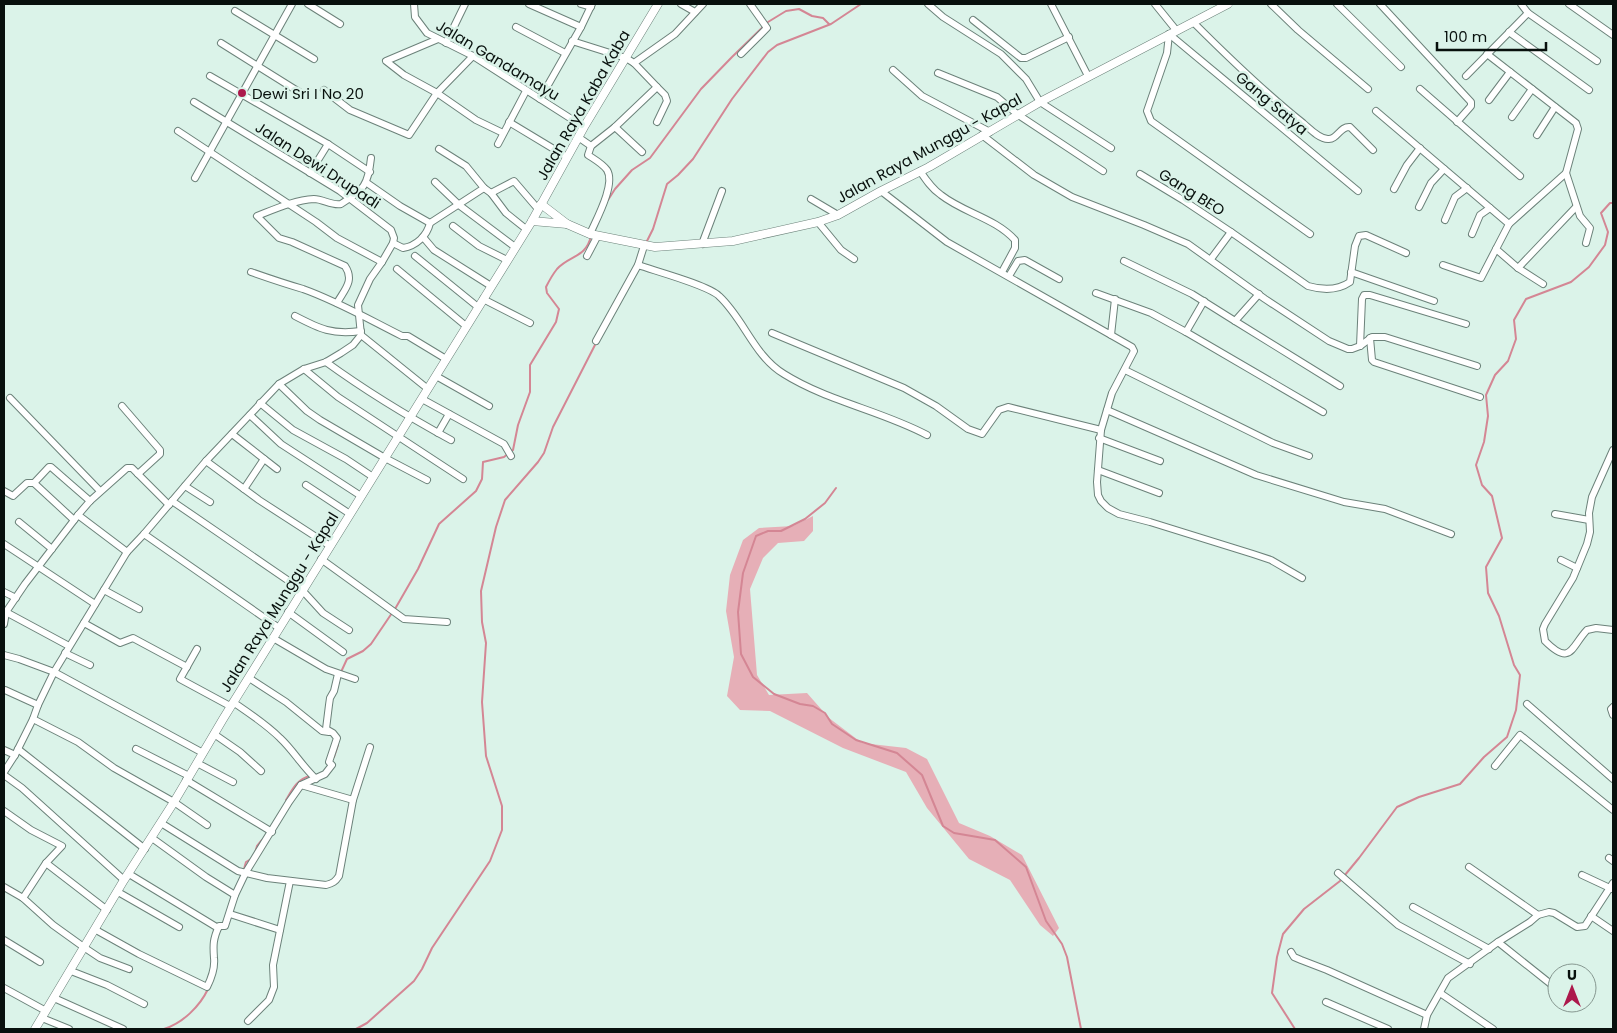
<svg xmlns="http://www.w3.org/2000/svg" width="1617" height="1033" font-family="Poppins,sans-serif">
<rect width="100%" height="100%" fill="#dbf3e9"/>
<polygon fill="#e6afb7" points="813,516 813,531 804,541 778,543 763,558 750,589 757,675 769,695 807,693 829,718 862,743 906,748 927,759 959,823 990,836 1022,855 1059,928 1053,936 1040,925 1010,880 969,859 927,808 906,772 843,748 770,711 740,710 727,696 734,657 726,611 730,575 743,540 759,528 793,526"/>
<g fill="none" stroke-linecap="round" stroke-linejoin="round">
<g stroke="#d48694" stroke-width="2">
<polyline points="608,200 615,189 632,170 650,158 701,89 732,57 768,22 786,11 799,9 812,16 823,18 829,24"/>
<polyline points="646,243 653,229 667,184 678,175 693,159 732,99 768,52 777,45 831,24 861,4"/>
<polyline points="836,488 825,503 805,519 781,531 768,531 756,536 743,573 738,612 741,654 753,677 774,694 800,704 813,706 825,713 832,724 856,740 897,753 922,775 943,826 954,833 995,840 1026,867 1046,921 1062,944 1067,957 1081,1029"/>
<path d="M395,609L418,569L439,524L476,491L482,479L483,462L504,457L513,450L518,425L530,392V365L556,322L559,309L547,293L546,287C549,281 553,274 557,269C570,255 586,258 591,236"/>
<polyline points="341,672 347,659 363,651 371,644 392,613"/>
<polyline points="334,757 338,745"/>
<path d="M286,800C292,790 297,779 310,776"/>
<polyline points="255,853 257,846 262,840"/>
<polyline points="244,869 246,862 251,859"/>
<path d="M164,1029C183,1023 200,1006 208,989"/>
<polyline points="356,1029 367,1023 414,981 422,969 432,948 490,861 502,830 502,806 486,756 482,702 486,643 482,622 481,591 496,527 505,500 538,462 544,453 553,427 596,343"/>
<polyline points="1295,1029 1272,993 1277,957 1283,934 1304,909 1340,881 1359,858 1397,807 1419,797 1460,784 1484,757 1507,737 1516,710 1520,675 1514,665 1499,616 1488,593 1486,567 1502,538 1492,496 1482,485 1476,465 1484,442 1488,416 1486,395 1495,375 1508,361 1516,339 1514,320 1526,299 1571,282 1589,267 1605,245 1608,232 1601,213 1610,203 1613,203"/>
</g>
<g stroke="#6c827a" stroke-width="8">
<g id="minor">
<polyline points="308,4 340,24"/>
<polyline points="414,4 415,17 427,33 473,56 584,127"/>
<polyline points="529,4 581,27"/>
<polyline points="581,4 591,7"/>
<polyline points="681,4 695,12"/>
<polyline points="928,4 943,17 1001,54 1026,79 1040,102 1111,148"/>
<polyline points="1051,4 1088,76"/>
<polyline points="1155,4 1176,30"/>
<polyline points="1271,4 1298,30 1368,89"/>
<polyline points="1337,4 1401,67"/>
<polyline points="1380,4 1471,102 1471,106 1457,122"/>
<polyline points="1521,4 1528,13 1597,61"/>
<polyline points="1569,4 1613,35"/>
<polyline points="235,11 314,59"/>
<polyline points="973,20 1021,58 1026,58 1069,37"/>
<path d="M1193,22C1228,57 1264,92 1303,123C1309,128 1319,139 1328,139C1337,140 1340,126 1350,127L1373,150"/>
<polyline points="516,27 565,53"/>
<polyline points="1509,32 1589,90"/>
<polyline points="1169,34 1167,53 1147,111 1151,121 1310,234"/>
<polyline points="1169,34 1358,191"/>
<polyline points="438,39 386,61 404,75 437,93 476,120 503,133"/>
<polyline points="572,41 626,58 634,63 675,34 703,4"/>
<polyline points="221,43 304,95"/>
<polyline points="446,43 465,4"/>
<polyline points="741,54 767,28 750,4"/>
<polyline points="893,70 922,96 990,132"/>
<polyline points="938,73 997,97 1017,114 1103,171"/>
<polyline points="210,76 328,144 370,172"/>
<polyline points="1466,76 1528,13"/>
<polyline points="657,87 665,95 667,101 657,122"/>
<polyline points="1420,89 1520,176"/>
<polyline points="324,90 350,110 409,135 437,93 473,56"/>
<polyline points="540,99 581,27 592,4"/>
<polyline points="1489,100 1510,72"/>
<polyline points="1376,111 1509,224 1566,173 1578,129 1576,123 1487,54"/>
<polyline points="1512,117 1532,89"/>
<polyline points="509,122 567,157"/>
<polyline points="615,127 642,152"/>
<polyline points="178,131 316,222 337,238 382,262"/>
<polyline points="982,135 1034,175 1072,197 1144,225 1188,244 1265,299 1329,341 1348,349 1352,349 1360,346 1372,337 1385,337 1477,366"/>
<polyline points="1537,135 1555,107"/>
<polyline points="578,137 591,146"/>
<polyline points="498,144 526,91"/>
<polyline points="439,149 466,166 484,188 491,193 506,213 526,229"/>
<path d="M920,171C926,180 932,189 941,195C964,213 995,218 1015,240V248L1002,272"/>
<polyline points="310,173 328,144"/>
<polyline points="1566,173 1580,216 1590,228 1586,243"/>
<polyline points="1140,174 1183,200 1231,232"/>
<polyline points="195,178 292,4"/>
<polyline points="435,182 459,205 515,247"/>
<polyline points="367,183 400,206 430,223"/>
<polyline points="1394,189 1407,165 1420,148"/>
<polyline points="881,191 947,242 1111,335 1115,299"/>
<polyline points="491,193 514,181 538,209"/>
<polyline points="811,199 838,215"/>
<polyline points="1419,207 1431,183 1444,169"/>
<polyline points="1445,220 1455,197 1467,188"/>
<polyline points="818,222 841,250 854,259"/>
<polyline points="1509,224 1496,249 1518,268 1543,284"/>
<polyline points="453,226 479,246 507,260"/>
<path d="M590,234C596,220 616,184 607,170C603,164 594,159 588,155L591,146L615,127L657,87L634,63"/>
<polyline points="1472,234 1480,215 1490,208"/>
<polyline points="423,237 434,250 491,286"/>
<path d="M393,243L403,248C416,246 427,236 430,223L484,188"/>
<polyline points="702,244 722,191"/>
<polyline points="415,256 478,307"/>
<polyline points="587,256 597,237"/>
<path d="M1211,259L1231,232L1308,286C1322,290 1337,291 1350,282L1355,246L1359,236L1366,235L1406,253"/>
<polyline points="1124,261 1192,294 1235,321"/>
<path d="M638,265C655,271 708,285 719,296C744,319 754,356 784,374C827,401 882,411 927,435"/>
<polyline points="1443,265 1481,278 1496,249"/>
<polyline points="1518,268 1576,207"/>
<polyline points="397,269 466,326"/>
<path d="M251,272C268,278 286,284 303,289C337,301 370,320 402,336H408L446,359"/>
<polyline points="1351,272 1434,301"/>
<polyline points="1009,276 1018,261 1025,260 1059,279"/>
<polyline points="1096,293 1151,313 1186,332 1204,301"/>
<polyline points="1259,294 1235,321 1340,386"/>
<polyline points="483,299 530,323"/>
<path d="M337,303C344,290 355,281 345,266L292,242L279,238L257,216C275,209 295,200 314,199C323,199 332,206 341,204C364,189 368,186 371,158"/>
<path d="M295,316C320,329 332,335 361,331"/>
<polyline points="1186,332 1323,412"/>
<polyline points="772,333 904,388 936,406 968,429 982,434 999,410 1008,407 1101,430"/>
<polyline points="361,335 428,389"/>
<polyline points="1111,335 1132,347 1134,351 1112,393 1101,430 1097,482 1098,495 1101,501 1108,508 1119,514 1150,522 1253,554 1271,560 1302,578"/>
<polyline points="1370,338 1372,360 1374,362 1480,397"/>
<polyline points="596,341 638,265 644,246"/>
<polyline points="1360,346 1362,299 1364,295 1370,295 1466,324"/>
<path d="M326,362C366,391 407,416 451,440"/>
<polyline points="304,369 338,397 463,479"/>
<polyline points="1125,370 1273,443 1309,456"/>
<polyline points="436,376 489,406"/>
<polyline points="279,384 307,411 320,420 385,458 427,480"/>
<polyline points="10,398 100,491"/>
<polyline points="422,399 504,444 511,456"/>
<polyline points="260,403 293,430 346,459 373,477"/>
<polyline points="1107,410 1256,475 1344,502 1385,509 1451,534"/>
<polyline points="250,415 281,444 361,496"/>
<polyline points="438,433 449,414"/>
<polyline points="232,434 277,469"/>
<polyline points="1099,438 1160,461"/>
<path d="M1613,450L1592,497L1589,513L1590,532L1587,544L1573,578L1545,624L1543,629L1545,641C1571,667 1571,647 1587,630L1596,628L1613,630"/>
<polyline points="206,461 259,500 330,546"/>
<polyline points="1098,470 1159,493"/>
<polyline points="138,474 169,505"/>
<polyline points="34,483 49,467 51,467 90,501"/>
<polyline points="306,485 350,514"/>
<polyline points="185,486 210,502"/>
<polyline points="244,489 264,459"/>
<polyline points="4,491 13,496 27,483 34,483 74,520"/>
<polyline points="172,501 302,590 323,613 349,630"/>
<polyline points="1555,514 1589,520"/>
<polyline points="78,515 90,501 127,468 132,468 138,474 160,454 160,450 122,406"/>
<polyline points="19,522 52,549"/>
<polyline points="144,534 279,628"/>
<polyline points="4,544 95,604"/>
<polyline points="321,559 404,619 447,622"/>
<polyline points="1561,560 1577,568"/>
<polyline points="104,590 139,609"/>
<polyline points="4,592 16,598"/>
<polyline points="4,611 69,646"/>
<polyline points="288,612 343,652"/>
<polyline points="84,623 120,643 133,638 187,667"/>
<polyline points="4,624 6,612 25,584 78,515 127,552"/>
<polyline points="273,638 326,669 355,679"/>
<polyline points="197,649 180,679 230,706"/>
<polyline points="65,653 90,665"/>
<polyline points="4,655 19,659 54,672 203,753"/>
<polyline points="249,678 286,702 322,731 329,732"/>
<polyline points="5,690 38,705"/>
<path d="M233,702C249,713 266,724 280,738C293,750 302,766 316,779"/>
<polyline points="1527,704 1613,779"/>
<polyline points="1613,707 1611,709 1613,715"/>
<polyline points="33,719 78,742 114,768 174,802 207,825"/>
<polyline points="214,734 240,752 261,771"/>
<polyline points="18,749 145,849"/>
<polyline points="136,749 189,776"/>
<polyline points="4,750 15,755"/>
<polyline points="197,763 233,782"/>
<polyline points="1495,766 1520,735 1613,810"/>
<polyline points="4,772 15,755 33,719 38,705 54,672 127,552 144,534 206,461 279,384 304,369 326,362 341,353 353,345 361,335 358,305 370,279 382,262 393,243 394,238 391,230 340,191 194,102"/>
<polyline points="4,775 22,788 124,880"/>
<polyline points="186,780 272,832"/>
<polyline points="301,785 353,800"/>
<polyline points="4,811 31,830 62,846 46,863 23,898"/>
<path d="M161,823L238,871L267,878L326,885C333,883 335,882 339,876L353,800L370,747"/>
<polyline points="152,838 206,877 235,895"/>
<polyline points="1609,858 1613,861"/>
<polyline points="46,863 107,910"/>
<polyline points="1469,867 1538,915"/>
<polyline points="1338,873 1398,925 1470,964"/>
<polyline points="129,874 218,928"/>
<polyline points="1582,875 1612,889"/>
<polyline points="4,887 23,898 53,925 85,948 100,958 129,969"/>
<polyline points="118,892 179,927"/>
<polyline points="1413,907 1489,949"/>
<polyline points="230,914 280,930"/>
<polyline points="1591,916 1613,931"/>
<path d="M96,930L139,954L207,987C211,979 215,967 214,958C213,945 213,939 219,926H225L235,895L246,872L289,802L301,785L325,774L332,765L329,762L337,738L333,733L326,729L329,705L330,698L334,691L338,674"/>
<polyline points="4,940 40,962"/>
<polyline points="1498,942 1557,989"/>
<polyline points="1291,952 1294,957 1301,960 1327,970 1427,1015"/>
<polyline points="71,971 107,985 144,1004"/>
<polyline points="4,988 46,1011"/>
<polyline points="1440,993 1493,1029"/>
<polyline points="54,998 123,1029"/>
<polyline points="1326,1002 1388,1029"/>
<polyline points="42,1018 69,1029"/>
<polyline points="248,1021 269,1000 274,987 273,965 290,881"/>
<polyline points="1424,1029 1427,1015 1448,978 1498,942 1530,922 1538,915 1549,912 1554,913 1577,927 1585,926 1613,883"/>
</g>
</g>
<g stroke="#6c827a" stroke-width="9">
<g id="tertiary">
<polyline points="541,204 567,224 590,234 655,247 733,241 818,222 838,215 881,191 929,167 1040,102 1228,4"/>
<polyline points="532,221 567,224"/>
<polyline points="35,1029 124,880 174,802 223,719 532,221 584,127 658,4"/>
</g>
</g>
<use href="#minor" stroke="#fff" stroke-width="6"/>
<use href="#tertiary" stroke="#fff" stroke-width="8"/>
</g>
<circle fill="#ac194c" stroke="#dbf3e9" stroke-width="2" cx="242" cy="93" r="5"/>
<g text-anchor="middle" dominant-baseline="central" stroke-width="5" stroke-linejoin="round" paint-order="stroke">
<g font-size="15" fill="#08100d" stroke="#dbf3e9">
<text transform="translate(498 60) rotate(31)">Jalan Gandamayu</text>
<text transform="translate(1272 103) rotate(40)">Gang Satya</text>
<text transform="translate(583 105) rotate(-60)">Jalan Raya Kaba Kaba</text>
<text transform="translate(929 148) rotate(-29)">Jalan Raya Munggu - Kapal</text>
<text transform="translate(318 165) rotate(33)">Jalan Dewi Drupadi</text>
<text transform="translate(1192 192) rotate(32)">Gang BEO</text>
<text transform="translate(279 602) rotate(-58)">Jalan Raya Munggu - Kapal</text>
</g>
<g font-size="15" fill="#08100d" stroke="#dbf3e9" text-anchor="start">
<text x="252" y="93">Dewi Sri I No 20</text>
</g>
</g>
<rect width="1617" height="1033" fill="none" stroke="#08100d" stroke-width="10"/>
<g transform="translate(1572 988)"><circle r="24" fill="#dbf3e9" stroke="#879891"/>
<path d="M0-4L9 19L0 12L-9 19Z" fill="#ac194c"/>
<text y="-8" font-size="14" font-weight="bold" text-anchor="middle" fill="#08100d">U</text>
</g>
<path d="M1437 42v8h109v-8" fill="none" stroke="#08100d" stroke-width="2.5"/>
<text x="1444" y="42" font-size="15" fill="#08100d" stroke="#dbf3e9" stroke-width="4" paint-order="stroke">100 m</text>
</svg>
